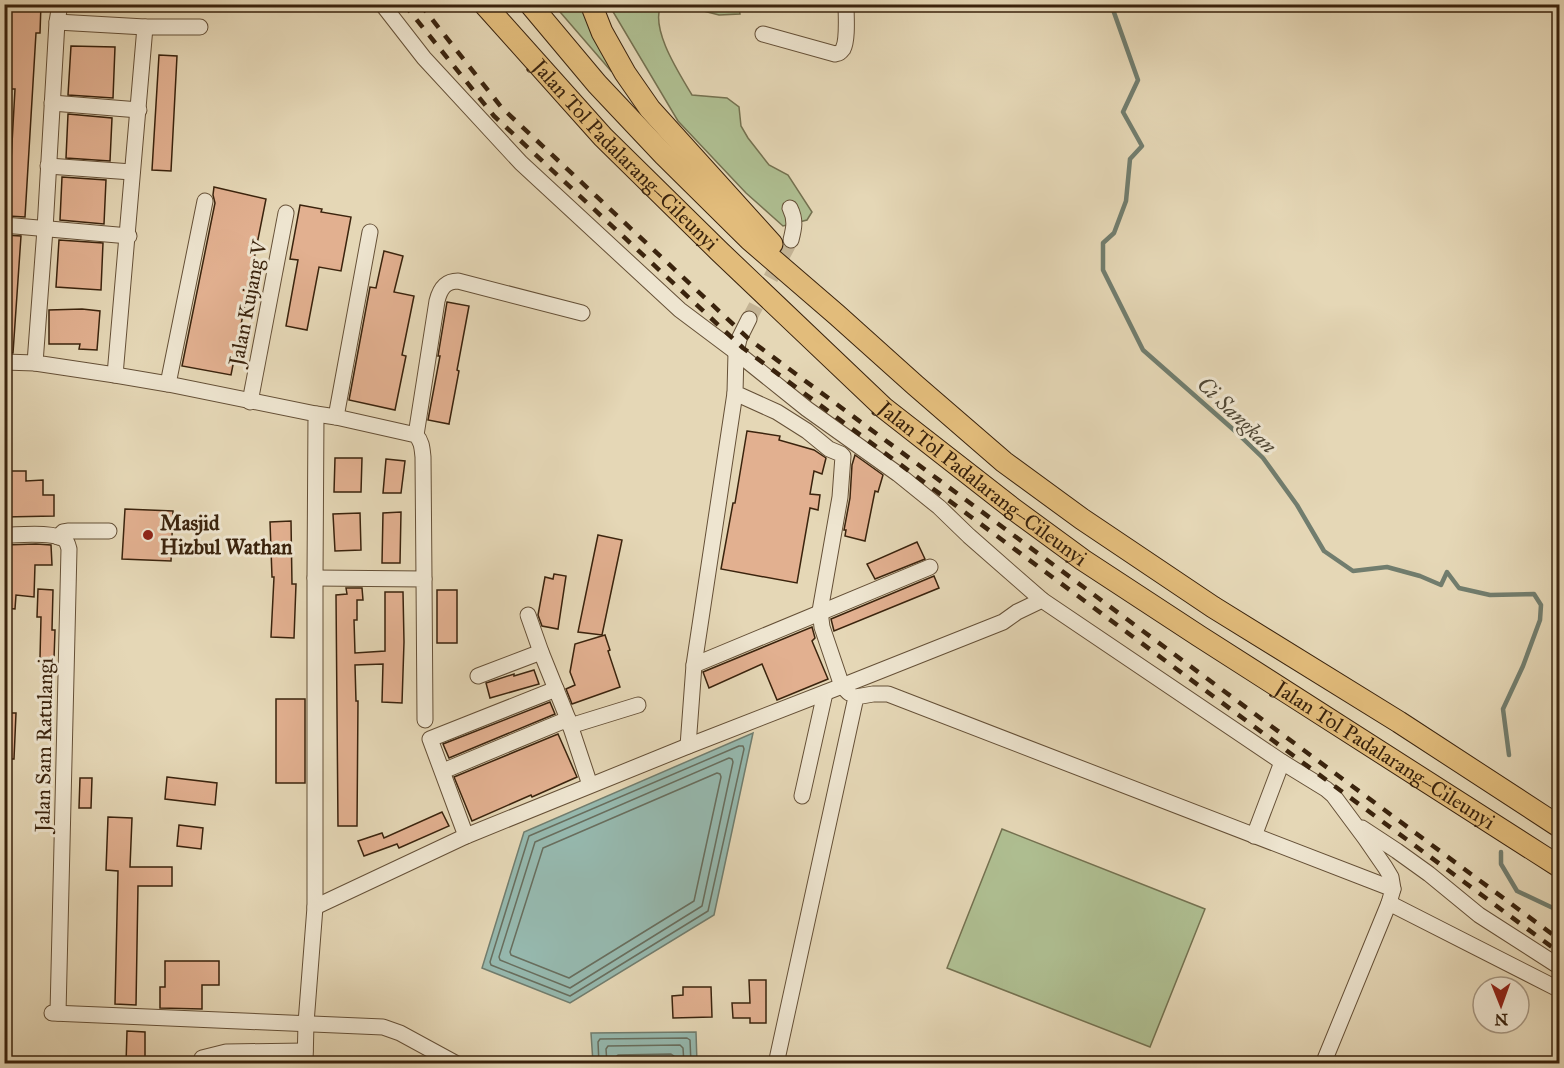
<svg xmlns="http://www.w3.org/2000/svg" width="1564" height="1068" font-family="'IM FELL Great Primer',serif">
<rect width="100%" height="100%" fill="#e5d7b6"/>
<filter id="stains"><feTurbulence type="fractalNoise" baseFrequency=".00333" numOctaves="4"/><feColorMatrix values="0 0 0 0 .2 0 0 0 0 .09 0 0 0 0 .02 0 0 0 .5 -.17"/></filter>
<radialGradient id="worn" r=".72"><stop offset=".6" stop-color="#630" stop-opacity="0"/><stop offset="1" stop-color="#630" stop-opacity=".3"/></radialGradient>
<g fill="#afbf92" stroke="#747150" stroke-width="1.5">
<polygon points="554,5 583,5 614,71 611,71"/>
<path d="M609,5H661C650,29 679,73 692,95L727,98L739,107L741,126L748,138L769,165L788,175L812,212L807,220L783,226L746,193L678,121Z"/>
<polygon points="680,5 734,5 739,8 740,14 719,15"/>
<polygon points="1002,829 1205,909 1150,1047 947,968"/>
</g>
<g fill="#96b9af" stroke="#717d6e" stroke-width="1.5">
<polygon points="753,733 714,915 570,1003 482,968 524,832"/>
<polygon points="696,1032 697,1063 593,1063 591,1033"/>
</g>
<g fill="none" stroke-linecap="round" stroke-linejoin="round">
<g stroke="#686e5e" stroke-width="1.5">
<polygon points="739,746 743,746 744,749 708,911 570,996 491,965 490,962 529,836"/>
<polygon points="729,758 732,759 733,762 702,906 570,988 500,960 499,957 535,842"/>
<polygon points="717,773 720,774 721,777 694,901 569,978 511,955 510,952 543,848"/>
<polyline points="599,1064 598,1042 600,1039 687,1038 690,1040 691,1064"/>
<polyline points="607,1064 606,1049 608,1046 680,1045 683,1048 684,1064"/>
<polyline points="616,1064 616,1057 618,1055 671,1054 674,1056 675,1064"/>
</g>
<g stroke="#717d6e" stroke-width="4.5">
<polyline points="1111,4 1138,80 1123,112 1142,146 1130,159 1126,201 1114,233 1103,243 1103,270 1143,350 1235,431 1263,458 1297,505 1324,551 1353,571 1387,567 1420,576 1441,585 1447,572 1459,588 1490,595 1534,594 1541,605 1540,620 1523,666 1503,709 1509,755"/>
<polyline points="1501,852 1501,864 1517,891 1553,908 1560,915"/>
</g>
</g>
<g fill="#e2b090" stroke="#3a230d" stroke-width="1.5">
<polygon points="4,4 41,4 40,33 36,33 25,217 8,216 15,89 4,89"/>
<polygon points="71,46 115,47 113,98 68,95"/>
<polygon points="159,55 177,56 171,171 152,170"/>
<polygon points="68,114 112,118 110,161 66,158"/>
<polygon points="62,177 106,180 104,224 60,220"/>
<polygon points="214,187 266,199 231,375 182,366 215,203 213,195"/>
<polygon points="300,205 322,209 321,212 351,217 341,271 319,267 307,330 286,326 298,260 290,259"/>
<polygon points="4,235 21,236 13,353 4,352"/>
<polygon points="59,240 103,243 101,290 56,287"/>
<polygon points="384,251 403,256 394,292 414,296 402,355 406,356 395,410 349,400 370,287 376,288"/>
<polygon points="447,302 469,306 457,370 459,371 449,424 428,420 440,356 438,356"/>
<polygon points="82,309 100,311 97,350 79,349 80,344 49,344 49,310"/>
<polygon points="747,431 780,436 779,440 814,450 826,458 822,474 814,471 810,494 820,495 818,510 810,508 797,583 721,569 733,503 735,503"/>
<polygon points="855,455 883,475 878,492 875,491 865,541 845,536 846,530 844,530 850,498 852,465"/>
<polygon points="335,458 362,458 361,492 334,492"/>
<polygon points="386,459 405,461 401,493 383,493"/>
<polygon points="4,471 26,471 26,481 43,480 43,495 54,495 54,516 4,517"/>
<polygon points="125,509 173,511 171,561 122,559"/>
<polygon points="401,512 400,563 382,563 383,513"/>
<polygon points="360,513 361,550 335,551 333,514"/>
<polygon points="291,521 292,584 296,584 294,638 271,637 274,577 272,577 270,522"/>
<polygon points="598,535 622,540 602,635 578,632"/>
<polygon points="917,542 925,559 875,579 867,564"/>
<polygon points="36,544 51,545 52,565 35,565 34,597 16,595 15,609 4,608 4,545"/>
<polygon points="554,574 566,576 558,629 542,626 538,615 545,577 553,579"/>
<polygon points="934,576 939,588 834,631 831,619"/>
<polygon points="346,588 362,588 363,600 357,600 357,620 354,620 355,653 385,651 385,592 403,592 404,642 402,703 382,702 383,664 355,665 356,701 358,701 357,826 338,826 336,595 347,594"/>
<polygon points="38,589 53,590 52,630 55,630 54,659 40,658 41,617 37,617"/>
<rect x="437" y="590" width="20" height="53"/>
<polygon points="812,627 815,638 812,641 828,679 777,700 762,664 709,688 703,672"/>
<polygon points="605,635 610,650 608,651 620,687 572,704 566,689 575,685 570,672 575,644"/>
<polygon points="534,670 539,684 490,698 486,683 514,674 514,676"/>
<rect x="276" y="699" width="29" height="84"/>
<polygon points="550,702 555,714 449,758 443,744"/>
<polygon points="4,713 16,713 14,759 4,759"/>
<polygon points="558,734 577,777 532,797 531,795 472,821 454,777"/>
<polygon points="167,777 217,783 215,805 165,799"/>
<polygon points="80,778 92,778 91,808 79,808"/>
<polygon points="442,812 449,826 399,848 397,844 364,856 358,841 382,833 384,838"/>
<polygon points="108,817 132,818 130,867 172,867 172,886 138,886 136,1005 115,1004 118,871 106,870"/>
<polygon points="179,825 203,828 201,849 177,846"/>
<polygon points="165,961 219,961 219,985 202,985 202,1009 160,1008 160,987 165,987"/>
<polygon points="749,980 766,980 766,1023 750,1023 750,1018 733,1018 732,1003 750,1003"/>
<polygon points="683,987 711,987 712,1017 673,1018 672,996 683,995"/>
<polygon points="127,1031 145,1032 145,1064 126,1064"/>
</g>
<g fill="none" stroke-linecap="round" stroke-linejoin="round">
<polyline stroke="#c3b394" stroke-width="15" stroke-dasharray="15 8" stroke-linecap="butt" points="749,319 791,240"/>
<g stroke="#655037" stroke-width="17">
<g id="minor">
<polyline points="60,4 57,22 45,229 35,363 115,375 168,384 316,414 315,578 315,907 306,1023 305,1064"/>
<polyline points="382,4 424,58 521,163 680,310 736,352 807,409 898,474 939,507 969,536 1042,600"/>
<polyline points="57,22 145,27 200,27"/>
<path d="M763,34L835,54C839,53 840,53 843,49C848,40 846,15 846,4"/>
<polyline points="52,103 139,110"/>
<polyline points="48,166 132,172"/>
<path d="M790,208C796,220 794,228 791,240"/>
<polyline points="4,225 129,236"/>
<polyline points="749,319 739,339 736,352 735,393 777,412 807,431 829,449 841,454 843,456 840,497 820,611 822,627 842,686 849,693"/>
<polyline points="4,362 35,363"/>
<path d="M115,375C126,259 136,143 145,27"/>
<polyline points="168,384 205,201"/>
<polyline points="250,402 286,213"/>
<path d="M316,414L336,417L416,435C422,442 422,448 423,457L424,579"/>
<polyline points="336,417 370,232"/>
<path d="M416,435L437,301C440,289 445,281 458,281L582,313"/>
<path d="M4,535C19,535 54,531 65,540C68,543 68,546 69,549L58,1013"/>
<polyline points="58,537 63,532 69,531 109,531"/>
<polyline points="315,578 424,579 425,720"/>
<polyline points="528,615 541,652"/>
<polyline points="694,665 930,567"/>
<polyline points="478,676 541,652 568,719 590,785"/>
<polyline points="570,726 638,705"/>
<polyline points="688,746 694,665 735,393"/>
<polyline points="443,771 568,719"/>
<polyline points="802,796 825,693"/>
<polyline points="1362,828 1397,851 1429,874 1479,915 1560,967"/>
<polyline points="466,836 430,739 556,689"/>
<polyline points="1254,836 1282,762"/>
<polyline points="1389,903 1560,990"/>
<polyline points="315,907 466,836 688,746 842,686 1003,622 1017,612 1042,600 1282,762 1326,789 1333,795 1365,838 1385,867 1391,877 1393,889"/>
<polyline points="52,1013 383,1027 400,1033 457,1064"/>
<polyline points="202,1058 226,1052 305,1051"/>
<polyline points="776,1064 856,697 873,694 888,694 1393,889 1389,903 1323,1064"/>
</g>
</g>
<g stroke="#3a230d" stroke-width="23">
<g id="highway">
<path id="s1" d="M484,4L603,137L719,251L884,408L1012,508L1083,560L1199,636L1560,867"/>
<polyline points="530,4 597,84 664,155 750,240 837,315 915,385 1004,462 1082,519 1213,607 1399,722 1560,827"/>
<polyline points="591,4 602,32 625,73 650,109 772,244"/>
</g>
</g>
<use href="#minor" stroke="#eee5d0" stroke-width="15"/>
<use href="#highway" stroke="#e2bc7b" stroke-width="21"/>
<g stroke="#3a230d" stroke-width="4.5" stroke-dasharray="10 10" stroke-linecap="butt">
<polyline points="404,4 494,116 743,348 1560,953"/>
<polyline points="420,4 502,108 750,340 1560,940"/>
</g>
</g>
<circle fill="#8f2418" stroke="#eee5d0" stroke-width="2" cx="148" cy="535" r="6"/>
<g text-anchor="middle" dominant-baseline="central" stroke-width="6" stroke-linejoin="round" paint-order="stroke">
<g font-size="21" fill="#3a230d" stroke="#eee5d0">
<text stroke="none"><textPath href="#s1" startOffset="207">Jalan Tol Padalarang–Cileunyi</textPath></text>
<text transform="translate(248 303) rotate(-79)">Jalan Kujang V</text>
<text stroke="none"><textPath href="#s1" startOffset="693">Jalan Tol Padalarang–Cileunyi</textPath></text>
<text transform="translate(44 745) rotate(-89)">Jalan Sam Ratulangi</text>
<text stroke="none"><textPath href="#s1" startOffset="1179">Jalan Tol Padalarang–Cileunyi</textPath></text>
</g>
<g font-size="21" font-weight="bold" fill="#3a230d" stroke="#eee5d0" text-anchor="start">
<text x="160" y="523">Masjid<tspan x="160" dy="24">Hizbul Wathan</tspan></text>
</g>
<g font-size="22" font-style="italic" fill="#514836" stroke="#eee5d0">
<text transform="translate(1237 415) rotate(44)">Ci Sangkan</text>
</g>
</g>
<rect width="1564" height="1068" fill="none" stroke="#e5d7b6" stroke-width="24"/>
<rect x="6" y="6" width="1552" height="1056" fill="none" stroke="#3a230d" stroke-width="3"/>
<rect x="12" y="12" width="1540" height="1044" fill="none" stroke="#3a230d" stroke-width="1.5"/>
<g transform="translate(1501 1005) rotate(179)"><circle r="28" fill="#eee5d0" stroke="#a69782" stroke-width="1.5"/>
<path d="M0-4.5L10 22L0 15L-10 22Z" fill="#8f2418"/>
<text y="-9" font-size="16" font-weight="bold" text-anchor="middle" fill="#3a230d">N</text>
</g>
<rect width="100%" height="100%" filter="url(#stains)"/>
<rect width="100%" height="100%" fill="url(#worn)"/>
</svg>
